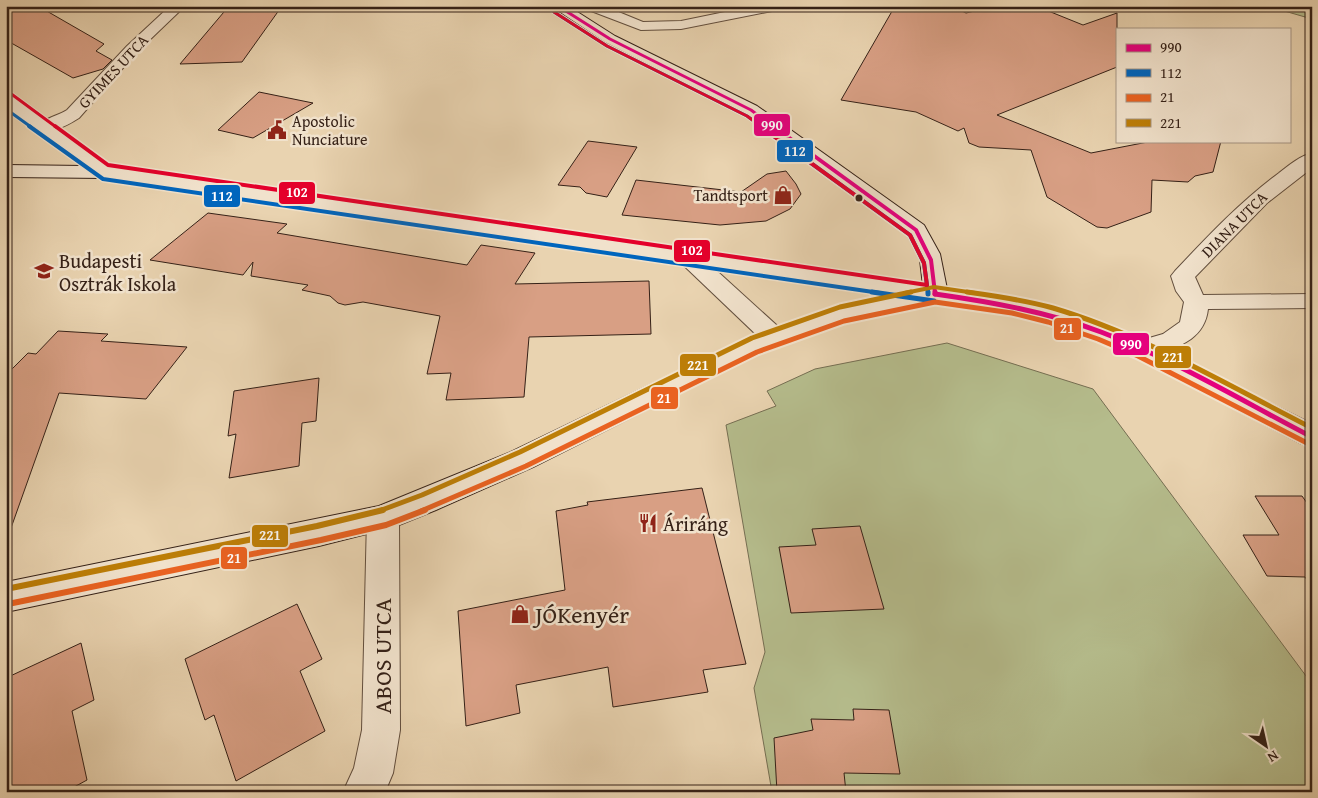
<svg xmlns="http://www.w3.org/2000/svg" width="1318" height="798" font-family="'Gentium Book Plus',serif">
<rect width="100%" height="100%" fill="#e9d3b0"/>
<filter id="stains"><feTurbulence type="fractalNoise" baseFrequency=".004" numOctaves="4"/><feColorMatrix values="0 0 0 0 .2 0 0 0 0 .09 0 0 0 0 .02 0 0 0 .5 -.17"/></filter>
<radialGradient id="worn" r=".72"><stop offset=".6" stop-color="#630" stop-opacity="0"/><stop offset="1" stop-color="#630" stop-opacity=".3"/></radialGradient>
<g fill="#b5bc8c" stroke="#756e52">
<polygon points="1267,6 1312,6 1312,19"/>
<polygon points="947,343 1093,389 1312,684 1312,792 772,792 754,688 765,652 726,425 776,406 767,391 815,369"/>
</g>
<g fill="#d89f84" stroke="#352117">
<polygon points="6,6 38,6 104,44 96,51 112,60 103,69 73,78 6,40"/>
<polygon points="229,6 282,6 242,62 180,64"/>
<polygon points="895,6 952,6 966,13 996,6 1036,6 1083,25 1117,13 1117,67 997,115 1091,153 1153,141 1221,141 1213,172 1195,176 1188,182 1152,180 1151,212 1107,228 1097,227 1047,197 1031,150 979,147 969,143 964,128 958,131 916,112 841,100"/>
<polygon points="259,92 313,103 253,138 218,130"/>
<polygon points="588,141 637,147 607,197 586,193 580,187 558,185"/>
<polygon points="786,171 796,184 801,194 790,209 766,221 720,225 622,215 636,180 741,192 767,174"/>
<polygon points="208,213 287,224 277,233 467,265 481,245 535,253 515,284 649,281 651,334 529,337 524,397 446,400 451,373 427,374 440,316 363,302 345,305 338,303 330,296 302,290 308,285 251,276 253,262 243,275 150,260"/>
<polygon points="58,331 108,334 101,341 187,347 146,399 59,393 11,528 6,527 6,375 28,353 36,354"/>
<polygon points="319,378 316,421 302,423 299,466 229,478 236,434 228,436 234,391"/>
<polygon points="702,488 746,664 703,670 708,692 613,707 608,667 516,685 520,713 466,726 458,611 565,590 556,511 588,505 587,502"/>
<polygon points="1255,496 1302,496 1312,510 1312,587 1305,577 1267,576 1243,535 1279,535"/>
<polygon points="860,526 884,609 791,613 779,547 816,545 812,529"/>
<polygon points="297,604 322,659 300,671 325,731 236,781 214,715 205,720 185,659"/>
<polygon points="81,643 94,700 72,711 87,780 65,792 6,792 6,678"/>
<polygon points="853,709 889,710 900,774 844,773 846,792 777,792 774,738 813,730 811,719 854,720"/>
</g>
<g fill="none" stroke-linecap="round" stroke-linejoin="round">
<g stroke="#624e3d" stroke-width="2">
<g id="street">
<path d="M170,6H185L137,52L79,118C68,125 52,134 38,131L35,127C39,121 59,115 67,110L127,46Z"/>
<polygon points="584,6 604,6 643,22 681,21 754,6 784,6 777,10 681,29 641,30 586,9"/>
<path d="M1312,153V168L1267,203L1195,277L1203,295L1312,294V308L1208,309C1205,337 1182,346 1159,353C1149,355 1142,357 1132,355L1128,349L1132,343L1163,334L1180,322L1184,302L1176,291L1171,276L1175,271C1208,236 1240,202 1279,173C1289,165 1300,156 1312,153Z"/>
<polygon points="687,249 695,251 783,331 787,337 783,343 774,345 765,343 679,261 676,256 679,251"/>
<polygon points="383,506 394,509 399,518 400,730 393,773 385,792 343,792 354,768 362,730 367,518 372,509"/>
</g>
</g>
<g stroke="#352117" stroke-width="2">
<polygon id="secondary" points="551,6 568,6 615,36 757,106 924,225 940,254 947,289 1013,299 1059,310 1110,326 1150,343 1312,424 1312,447 1302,444 1132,355 1092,338 1042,320 1013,313 935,301 849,320 763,351 533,467 436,510 394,527 319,546 6,612 6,582 379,506 513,451 745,339 833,309 896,295 105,178 6,177 6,165 84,166 6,107 6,94 12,95 111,167 923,286 920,260 907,234 745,114 605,42"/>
</g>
<use href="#street" fill="#f1e2cc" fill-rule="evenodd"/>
<use href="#secondary" fill="#f1e2cc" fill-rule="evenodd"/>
<g stroke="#f1e2cc" stroke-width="5">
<polyline id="bus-1-far2" points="558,6 610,39 751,110 774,127"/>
</g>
<g stroke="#f1e2cc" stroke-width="7">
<polyline id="bus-1-far1" points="773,126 916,230 931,260 935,293"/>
</g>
<g stroke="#f1e2cc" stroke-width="9">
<g id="bus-1">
<polyline points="935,292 935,294"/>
<path d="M935,294C991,302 1048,312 1101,332C1175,360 1242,401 1312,437"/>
</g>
</g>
<g stroke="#f1e2cc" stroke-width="5">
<g id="bus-2-far2">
<polyline points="554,12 607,46 747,116 762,127"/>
<polyline points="6,109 31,127"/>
</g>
</g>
<g stroke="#f1e2cc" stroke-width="7">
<g id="bus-2-far1">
<polyline points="29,126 103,179 880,293"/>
<polyline points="760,126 910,235 924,263 928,293"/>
</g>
</g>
<g stroke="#f1e2cc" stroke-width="9">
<g id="bus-2">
<polyline points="872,292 934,301"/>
<polyline points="928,292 928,294"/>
</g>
</g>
<g stroke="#f1e2cc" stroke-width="9">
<polyline id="bus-3-far1" points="421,511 526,466 757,352 844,321 935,302 1012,313 1048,322 1098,339 1138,356 1309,444"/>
</g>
<g stroke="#f1e2cc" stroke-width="10">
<polyline id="bus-3" points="8,604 321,540 386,525 425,510"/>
</g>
<g stroke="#f1e2cc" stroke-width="7">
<polyline id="bus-4-far2" points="905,293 934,287 975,293"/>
</g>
<g stroke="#f1e2cc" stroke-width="9">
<g id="bus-4-far1">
<path d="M967,292C996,296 1025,300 1053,308C1144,335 1227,385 1312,428"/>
<polyline points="379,511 422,495 520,452 752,338 840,307 911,292"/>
</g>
</g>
<g stroke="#f1e2cc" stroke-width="10">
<polyline id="bus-4" points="6,589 317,526 383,510"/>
</g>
<g stroke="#f1e2cc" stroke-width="5">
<g id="bus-5-far1">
<polyline points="554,12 607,46 747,116 762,127"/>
<polyline points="10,93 56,127"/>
</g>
</g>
<g stroke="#f1e2cc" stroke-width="7">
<polyline id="bus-5" points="55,126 108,165 927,285 924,263 910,235 760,126"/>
</g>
<use href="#bus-1-far2" stroke="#e5007d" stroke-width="3"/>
<use href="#bus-1-far1" stroke="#e5007d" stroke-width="4"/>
<use href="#bus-1" stroke="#e5007d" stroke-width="5"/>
<use href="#bus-2-far2" stroke="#0065bd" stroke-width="3"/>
<use href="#bus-2-far1" stroke="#0065bd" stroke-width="4"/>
<use href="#bus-2" stroke="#0065bd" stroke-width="5"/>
<use href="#bus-3-far1" stroke="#e96221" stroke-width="5"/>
<use href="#bus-3" stroke="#e96221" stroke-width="6"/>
<use href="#bus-4-far2" stroke="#bd7e07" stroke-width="4"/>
<use href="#bus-4-far1" stroke="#bd7e07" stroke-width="5"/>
<use href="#bus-4" stroke="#bd7e07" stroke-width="6"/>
<use href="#bus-5-far1" stroke="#e4002b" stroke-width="3"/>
<use href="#bus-5" stroke="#e4002b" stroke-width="4"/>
</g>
<defs>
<g id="civic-bare" transform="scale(1.5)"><path d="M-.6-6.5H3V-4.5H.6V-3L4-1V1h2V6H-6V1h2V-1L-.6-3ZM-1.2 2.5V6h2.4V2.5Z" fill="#8f2418" stroke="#f1e2cc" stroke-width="2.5" paint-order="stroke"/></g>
<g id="shop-bare" transform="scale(1.5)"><path d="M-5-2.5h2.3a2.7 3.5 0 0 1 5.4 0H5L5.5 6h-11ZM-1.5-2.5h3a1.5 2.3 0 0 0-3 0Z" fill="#8f2418" stroke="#f1e2cc" stroke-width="2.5" paint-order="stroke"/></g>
<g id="school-bare" transform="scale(1.5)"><path d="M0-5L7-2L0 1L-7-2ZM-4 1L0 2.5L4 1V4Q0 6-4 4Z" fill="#8f2418" stroke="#f1e2cc" stroke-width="2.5" paint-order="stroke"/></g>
<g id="restaurant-bare" transform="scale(1.5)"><path d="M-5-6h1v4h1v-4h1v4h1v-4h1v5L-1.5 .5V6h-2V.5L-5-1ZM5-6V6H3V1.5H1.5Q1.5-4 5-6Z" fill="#8f2418" stroke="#f1e2cc" stroke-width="2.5" paint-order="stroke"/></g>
</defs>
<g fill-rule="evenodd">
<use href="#civic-bare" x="277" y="130"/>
<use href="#shop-bare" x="783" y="195"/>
<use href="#school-bare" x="44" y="271"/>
<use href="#restaurant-bare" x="648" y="523"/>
<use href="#shop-bare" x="520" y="614"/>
</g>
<circle fill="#352117" stroke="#f1e2cc" stroke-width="2" cx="859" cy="198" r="4.5"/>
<g text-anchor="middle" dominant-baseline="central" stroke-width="5" stroke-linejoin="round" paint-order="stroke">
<g font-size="16" fill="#352117" stroke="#f1e2cc">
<text transform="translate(113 71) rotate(-47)">GYIMES UTCA</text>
<text transform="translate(1234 224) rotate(-45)">DIANA UTCA</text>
</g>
<g font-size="16" fill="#352117" stroke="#f1e2cc" text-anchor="start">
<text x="292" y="121">Apostolic<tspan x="292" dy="18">Nunciature</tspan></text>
<text x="768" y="195" text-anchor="end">Tandtsport</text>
</g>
<g font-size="20" fill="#352117" stroke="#f1e2cc" text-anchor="start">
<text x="59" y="260">Budapesti<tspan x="59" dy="23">Osztrák Iskola</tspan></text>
<text x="663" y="523">Áriráng</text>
</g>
<g font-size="24" fill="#352117" stroke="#f1e2cc" text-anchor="start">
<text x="535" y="614">JÓKenyér</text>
</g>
<g font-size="24" fill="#352117" stroke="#f1e2cc">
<text transform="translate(382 656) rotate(-90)">ABOS UTCA</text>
</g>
</g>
<g stroke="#f1e2cc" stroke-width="2">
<rect x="753" y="113" width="38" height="24" rx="5" fill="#e5007d"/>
<rect x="776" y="139" width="38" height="24" rx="5" fill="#0065bd"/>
<rect x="278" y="181" width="38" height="24" rx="5" fill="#e4002b"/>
<rect x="203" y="184" width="38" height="24" rx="5" fill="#0065bd"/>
<rect x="673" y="239" width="38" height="24" rx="5" fill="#e4002b"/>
<rect x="1053" y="317" width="29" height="24" rx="5" fill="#e96221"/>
<rect x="1112" y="332" width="38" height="24" rx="5" fill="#e5007d"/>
<rect x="1154" y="345" width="38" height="24" rx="5" fill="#bd7e07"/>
<rect x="679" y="353" width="38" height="24" rx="5" fill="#bd7e07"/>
<rect x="650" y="386" width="29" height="24" rx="5" fill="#e96221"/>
<rect x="251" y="524" width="38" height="24" rx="5" fill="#bd7e07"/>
<rect x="220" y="546" width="28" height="24" rx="5" fill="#e96221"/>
</g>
<g font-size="14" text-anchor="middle" font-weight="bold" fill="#fff">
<text x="772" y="130">990</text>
<text x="795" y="156">112</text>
<text x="297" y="197">102</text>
<text x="222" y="201">112</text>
<text x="692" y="255">102</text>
<text x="1067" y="333">21</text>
<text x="1131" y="349">990</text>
<text x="1173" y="362">221</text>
<text x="698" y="370">221</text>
<text x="664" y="403">21</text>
<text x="270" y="540">221</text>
<text x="234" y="563">21</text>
</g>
<rect width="1318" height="798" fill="none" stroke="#e9d3b0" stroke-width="25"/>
<rect x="8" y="8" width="1303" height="783" fill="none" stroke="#352117" stroke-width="2.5"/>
<rect x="12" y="12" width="1293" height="773" fill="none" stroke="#352117"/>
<rect x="1116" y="28" width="175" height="115" fill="#f1e2cc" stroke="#a69584"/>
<rect x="1126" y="44" width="25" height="8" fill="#e5007d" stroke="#a69584"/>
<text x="1160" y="52" font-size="15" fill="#352117">990</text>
<rect x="1126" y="69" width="25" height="8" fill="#0065bd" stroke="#a69584"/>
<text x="1160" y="78" font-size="15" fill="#352117">112</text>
<rect x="1126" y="94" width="25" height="8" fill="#e96221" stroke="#a69584"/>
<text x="1160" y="102" font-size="15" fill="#352117">21</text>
<rect x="1126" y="119" width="25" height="8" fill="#bd7e07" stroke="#a69584"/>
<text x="1160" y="128" font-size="15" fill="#352117">221</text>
<g transform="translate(1266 746) rotate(146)" stroke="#f1e2cc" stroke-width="4" paint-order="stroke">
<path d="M0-4L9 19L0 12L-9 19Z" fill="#352117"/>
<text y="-8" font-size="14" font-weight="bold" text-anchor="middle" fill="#352117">N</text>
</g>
<rect width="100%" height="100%" filter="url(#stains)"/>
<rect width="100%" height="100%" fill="url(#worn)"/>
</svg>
